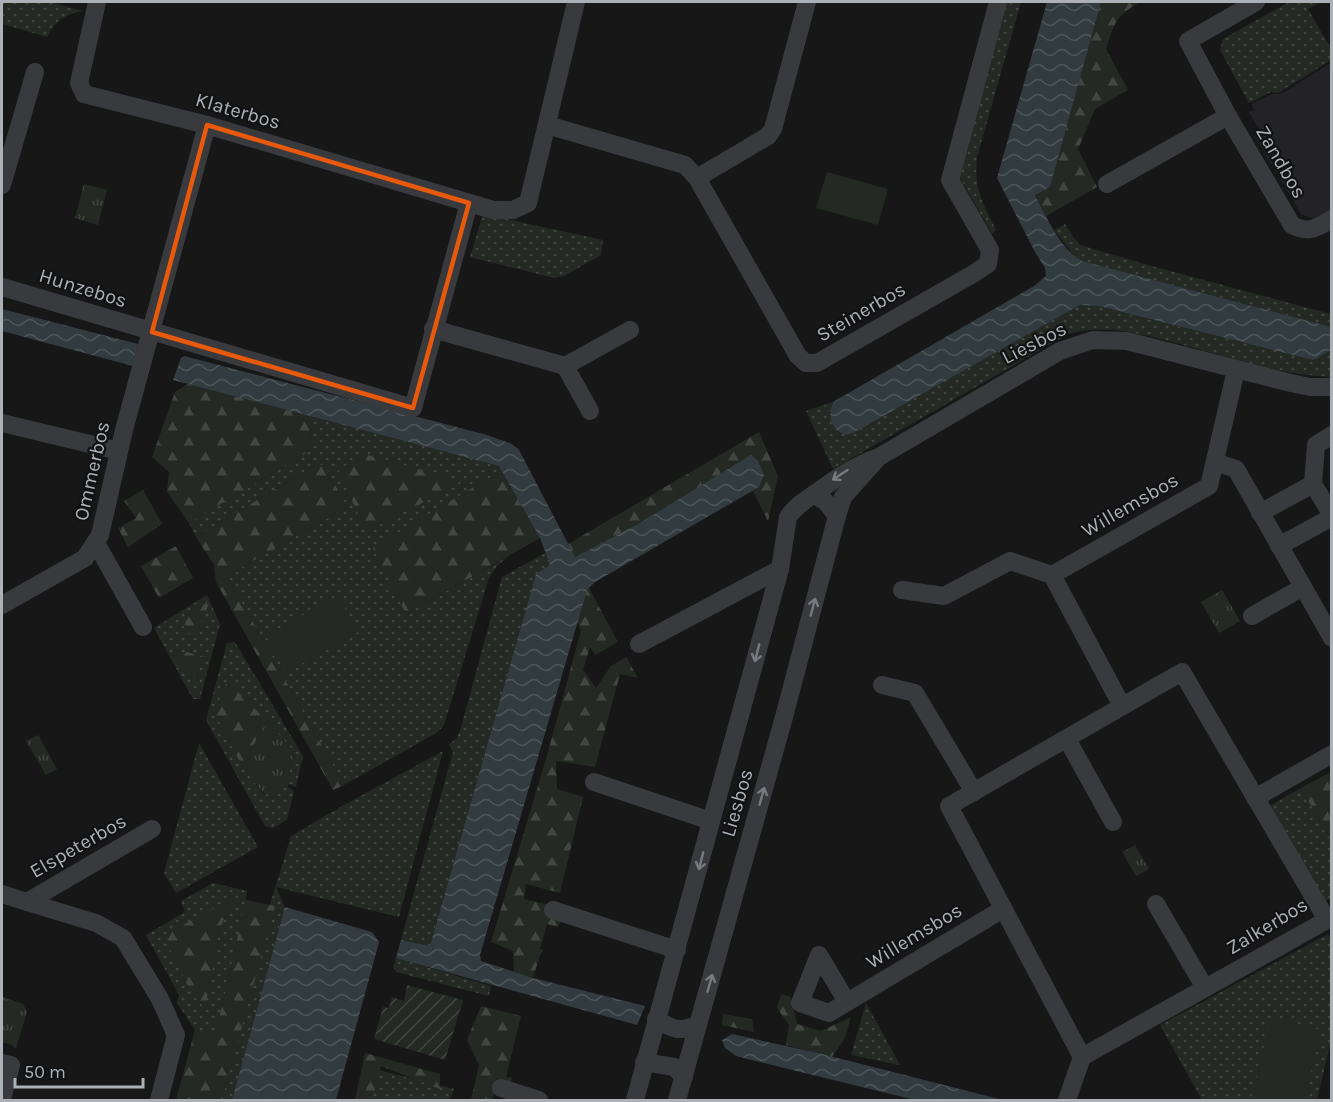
<svg xmlns="http://www.w3.org/2000/svg" width="1333" height="1102" font-family="Karla,sans-serif">
<defs>
<pattern id="grass-dots" width="8" height="8" patternUnits="userSpaceOnUse" patternTransform="scale(1.5)"><rect width="8" height="8" fill="#242a23"/><path d="M2 2h.1M6 6h.1" fill="none" stroke="#414641" stroke-width="1.8" stroke-linecap="round"/></pattern>
<pattern id="forest-firs" width="22" height="20" patternUnits="userSpaceOnUse" patternTransform="scale(1.5)"><rect width="22" height="20" fill="#242a23"/><path d="M5 1l3.5 6h-7zM16 11l3.5 6h-7z" fill="#414641"/></pattern>
<pattern id="park-tufts" width="24" height="20" patternUnits="userSpaceOnUse" patternTransform="scale(1.5)"><rect width="24" height="20" fill="#242a23"/><path d="M3 7l-1-3M5 7V3M7 7l1-3M15 17l-1-3M17 17v-4M19 17l1-3" fill="none" stroke="#414641"/></pattern>
<pattern id="garden-furrows" width="10" height="10" patternUnits="userSpaceOnUse" patternTransform="scale(1.5)"><rect width="10" height="10" fill="#242a23"/><path d="M-1 1l2-2M0 10L10 0M9 11l2-2" fill="none" stroke="#414641"/></pattern>
<pattern id="water-waves" width="16" height="10" patternUnits="userSpaceOnUse" patternTransform="scale(1.5)"><rect width="16" height="10" fill="#323c40"/><path d="M0 5q4-4 8 0t8 0" fill="none" stroke="#4d5659"/></pattern>
</defs>
<rect width="100%" height="100%" fill="#171718"/>
<polygon fill="#232325" points="1331,63 1331,210 1314,219 1301,214 1254,135 1260,131 1249,112 1254,110 1251,104 1272,94 1281,94"/>
<g fill="url(#grass-dots)" fill-rule="evenodd">
<path d="M2,2H51L83,11C65,14 55,21 47,37L2,24Z"/>
<path d="M1004,2H1021L977,157C974,190 982,201 996,230L992,234L959,176Z"/>
<polygon points="1289,2 1321,2 1308,9 1331,49 1331,60 1278,93 1271,92 1249,103 1220,50 1223,39"/>
<polygon points="483,214 603,240 601,255 564,276 554,278 470,257"/>
<polygon points="1065,224 1074,238 1080,245 1148,265 1331,314 1331,327 1082,261 1076,258 1054,230"/>
<path d="M1088,304L1313,360L1331,350V377C1280,375 1229,357 1180,344C1142,334 1106,323 1068,334L833,469L806,411L833,402C827,418 831,429 846,435L853,433L1080,305Z"/>
<polygon points="310,416 499,466 505,476 487,479 406,614 509,556 497,566 489,578 444,725 438,732 344,785 227,576 347,507 325,466 317,464 196,537 189,523 311,450"/>
<polygon points="545,553 551,565 536,574 430,946 401,940 453,752 449,744 456,739 460,731 502,577"/>
<path d="M207,595L220,624L200,699H193L154,628ZM188,652L208,660L197,667L198,683Z"/>
<polygon points="235,642 303,756 296,787 288,784 293,750 267,721 214,712 242,766 264,795 288,787 294,791 287,820 273,828 265,826 206,720 227,643"/>
<polygon points="199,743 258,847 176,893 164,873"/>
<polygon points="443,751 399,917 276,887 285,907 232,1100 210,1100 291,836 344,805"/>
<polygon points="1301,788 1331,840 1331,898 1324,902 1269,806"/>
<path d="M213,883L247,891L246,900L216,1033L195,1030L177,1003L179,995L146,935L185,912L181,901ZM235,898L220,928L205,1008L163,936Z"/>
<polygon points="1328,934 1331,939 1331,1041 1317,1100 1202,1100 1160,1025"/>
<polygon points="396,958 491,986 489,996 396,972 393,967"/>
<polygon points="866,1003 900,1065 851,1055"/>
<polygon points="366,1067 454,1089 450,1100 358,1100"/>
</g>
<g fill="url(#forest-firs)">
<path d="M1101,2H1140C1115,17 1115,22 1106,49L1128,90L1095,109L1078,149L1097,187L1046,216L1035,194L1050,187Z"/>
<polygon points="188,384 310,416 311,450 189,523 167,492 169,472 152,457 175,392"/>
<polygon points="759,432 778,476 768,521 753,491 759,487 640,523 575,557 568,544"/>
<polygon points="368,455 459,480 460,481 457,485 366,532 338,469"/>
<polygon points="317,464 325,466 347,507 227,576 344,785 333,790 216,582 214,565 196,537"/>
<polygon points="505,476 540,538 406,614 373,548 487,479"/>
<polygon points="143,490 162,524 128,547 118,528 136,518 124,501"/>
<polygon points="176,546 193,578 159,598 141,566"/>
<polygon points="589,588 618,642 595,655 590,647 583,670 596,688 611,666 626,657 638,678 620,674 595,767 556,761 557,789 583,797 560,893 526,884 524,899 554,906 562,918 558,927 547,924 540,949 544,950 540,955 533,978 514,972 513,951 491,942 546,759 581,631 577,623 587,590"/>
<polygon points="210,601 197,634 182,633 188,612"/>
<polygon points="188,652 208,660 197,667 198,685 172,655"/>
<polygon points="227,681 267,721 242,766 214,712"/>
<polygon points="1331,772 1331,840 1301,788"/>
<polygon points="236,896 220,928 205,1009 191,992 163,936"/>
<polygon points="246,900 275,906 222,1100 176,1100 195,1030 216,1032"/>
<polygon points="781,994 791,997 797,1024 821,1031 851,1017 845,1038 832,1057 786,1045 789,1025 777,1008"/>
<polygon points="481,1006 521,1016 506,1077 512,1078 507,1097 494,1094 492,1100 471,1100 479,1065 467,1040"/>
<polygon points="723,1014 752,1019 754,1032 722,1025"/>
<polygon points="365,1053 440,1074 440,1089 381,1066 372,1100 355,1100"/>
</g>
<g fill="url(#park-tufts)">
<polygon points="84,184 107,190 98,225 75,218"/>
<polygon points="1222,590 1240,621 1219,633 1201,602"/>
<polygon points="267,721 293,750 288,787 265,795 242,766"/>
<polygon points="38,735 57,769 46,775 26,741"/>
<polygon points="1135,845 1149,869 1136,876 1122,852"/>
<polygon points="2,997 23,1004 27,1012 16,1048 13,1047 12,1045 2,1042"/>
</g>
<polygon fill="url(#garden-furrows)" points="407,985 463,1000 445,1060 374,1039 383,1007 389,1008 392,997 404,1001"/>
<g fill="#242a23">
<polygon points="827,172 888,189 878,225 816,208"/>
<polygon points="338,595 358,632 286,673 266,636"/>
<polygon points="1271,1017 1322,1030 1304,1100 1251,1100"/>
</g>
<g fill="url(#water-waves)">
<path d="M1047,2H1101L1050,187L1035,195C1047,217 1059,248 1082,261L1331,327V350L1313,360L1098,306L1080,305L853,433L846,435C831,429 827,418 833,402L1034,286L1046,276L1045,268L1035,252L997,178Z"/>
<polygon points="2,309 138,344 133,366 2,331"/>
<polygon points="184,356 487,435 512,444 519,450 575,557 640,523 751,455 758,461 764,475 759,487 595,582 587,590 480,955 481,961 533,978 645,1006 637,1025 396,958 401,940 430,946 536,574 550,565 540,538 499,466 173,380 181,358"/>
<polygon points="285,907 372,932 379,942 336,1100 232,1100"/>
<polygon points="732,1034 818,1053 1003,1100 915,1100 736,1056 725,1048 722,1040"/>
</g>
<g fill="none" stroke-linecap="round" stroke-linejoin="round">
<g stroke="#383a3d" stroke-width="18">
<polyline points="97,2 79,83 84,94 207,125 493,210 513,210 528,203 576,2"/>
<path d="M1256,2L1188,41L1228,116L1292,225C1309,234 1316,228 1332,219"/>
<polyline points="547,125 685,165 697,178 798,356 806,363 817,363 973,274 988,264 990,250 950,180 998,2"/>
<polyline points="697,178 768,136 773,129 807,2"/>
<polyline points="1107,184 1228,116"/>
<polyline points="2,185 35,72"/>
<polyline points="2,287 413,408 469,203"/>
<polyline points="433,329 565,366"/>
<polyline points="590,411 565,366 630,330"/>
<polyline points="2,423 119,451"/>
<polyline points="1332,435 1316,445 1313,484 1332,515"/>
<polyline points="1215,462 1236,469 1332,638"/>
<polyline points="1260,513 1313,484"/>
<polyline points="837,516 843,497 876,460"/>
<polyline points="96,543 143,627"/>
<polyline points="1279,546 1332,517"/>
<polyline points="1052,575 1122,706"/>
<polyline points="902,590 944,596 1010,561 1052,575 1209,486 1236,370"/>
<polyline points="2,605 85,558 100,535 124,430 207,125"/>
<polyline points="1252,616 1303,587"/>
<polyline points="639,644 780,569"/>
<polygon points="1182,672 1327,920 1082,1057 949,806"/>
<polyline points="882,685 915,693 974,792"/>
<polyline points="1067,739 1113,822"/>
<polyline points="594,782 711,821"/>
<polyline points="1255,798 1332,754"/>
<polyline points="2,894 27,902 152,829"/>
<polyline points="27,902 96,923 123,938 160,999 176,1035 159,1100"/>
<polyline points="1156,904 1205,988"/>
<polyline points="553,910 677,950"/>
<polyline points="847,1002 819,955 800,1003 829,1013 1003,909"/>
<path d="M656,1019C673,1030 680,1032 698,1025"/>
<polyline points="644,1062 674,1067 684,1077"/>
<polyline points="2,1063 11,1065 2,1099"/>
<polyline points="501,1088 539,1100"/>
<path d="M635,1100L780,569L788,517C796,505 806,500 817,492C838,477 854,466 879,457L1060,351L1093,340L1127,341L1291,383L1310,387H1332"/>
<polyline points="677,1100 784,717 837,516 826,502 814,494"/>
<polyline points="1067,1100 1082,1057"/>
</g>
</g>
<defs><path id="oneway-shaft" d="M-6 0H5M1.5-3L5.5 0L1.5 3" fill="none" stroke-width="1.6" stroke-linecap="round" stroke-linejoin="round" transform="scale(1.5)"/></defs>
<g stroke="#777b80">
<use href="#oneway-shaft" transform="translate(840 475) rotate(147)"/>
<use href="#oneway-shaft" transform="translate(813 607) rotate(-75)"/>
<use href="#oneway-shaft" transform="translate(757 653) rotate(105)"/>
<use href="#oneway-shaft" transform="translate(762 796) rotate(-74)"/>
<use href="#oneway-shaft" transform="translate(701 861) rotate(105)"/>
<use href="#oneway-shaft" transform="translate(710 983) rotate(-74)"/>
</g>
<path fill="none" stroke="#e8590c" stroke-width="4.5" stroke-linejoin="round" d="M207,125L469,203L413,408L152,332Z"/>
<g text-anchor="middle" dominant-baseline="central" stroke-width="4.5" stroke-linejoin="round" paint-order="stroke">
<g font-size="20" fill="#abb1b7" stroke="#121213">
<text transform="translate(238 111) rotate(16)">Klaterbos</text>
<text transform="translate(1281 162) rotate(60)">Zandbos</text>
<text transform="translate(83 288) rotate(17)">Hunzebos</text>
<text transform="translate(861 312) rotate(-30)">Steinerbos</text>
<text transform="translate(1034 343) rotate(-27)">Liesbos</text>
<text transform="translate(92 471) rotate(-77)">Ommerbos</text>
<text transform="translate(1130 505) rotate(-30)">Willemsbos</text>
<text transform="translate(737 803) rotate(-74)">Liesbos</text>
<text transform="translate(78 846) rotate(-30)">Elspeterbos</text>
<text transform="translate(1267 926) rotate(-31)">Zalkerbos</text>
<text transform="translate(914 936) rotate(-31)">Willemsbos</text>
</g>
</g>
<rect width="1333" height="1102" fill="none" stroke="#abb1b7" stroke-width="6"/>
<path d="M15 1078v9h128v-9" fill="none" stroke="#abb1b7" stroke-width="3"/>
<text x="24" y="1078" font-size="18" fill="#abb1b7" stroke="#121213" stroke-width="4.5" paint-order="stroke">50 m</text>
</svg>
